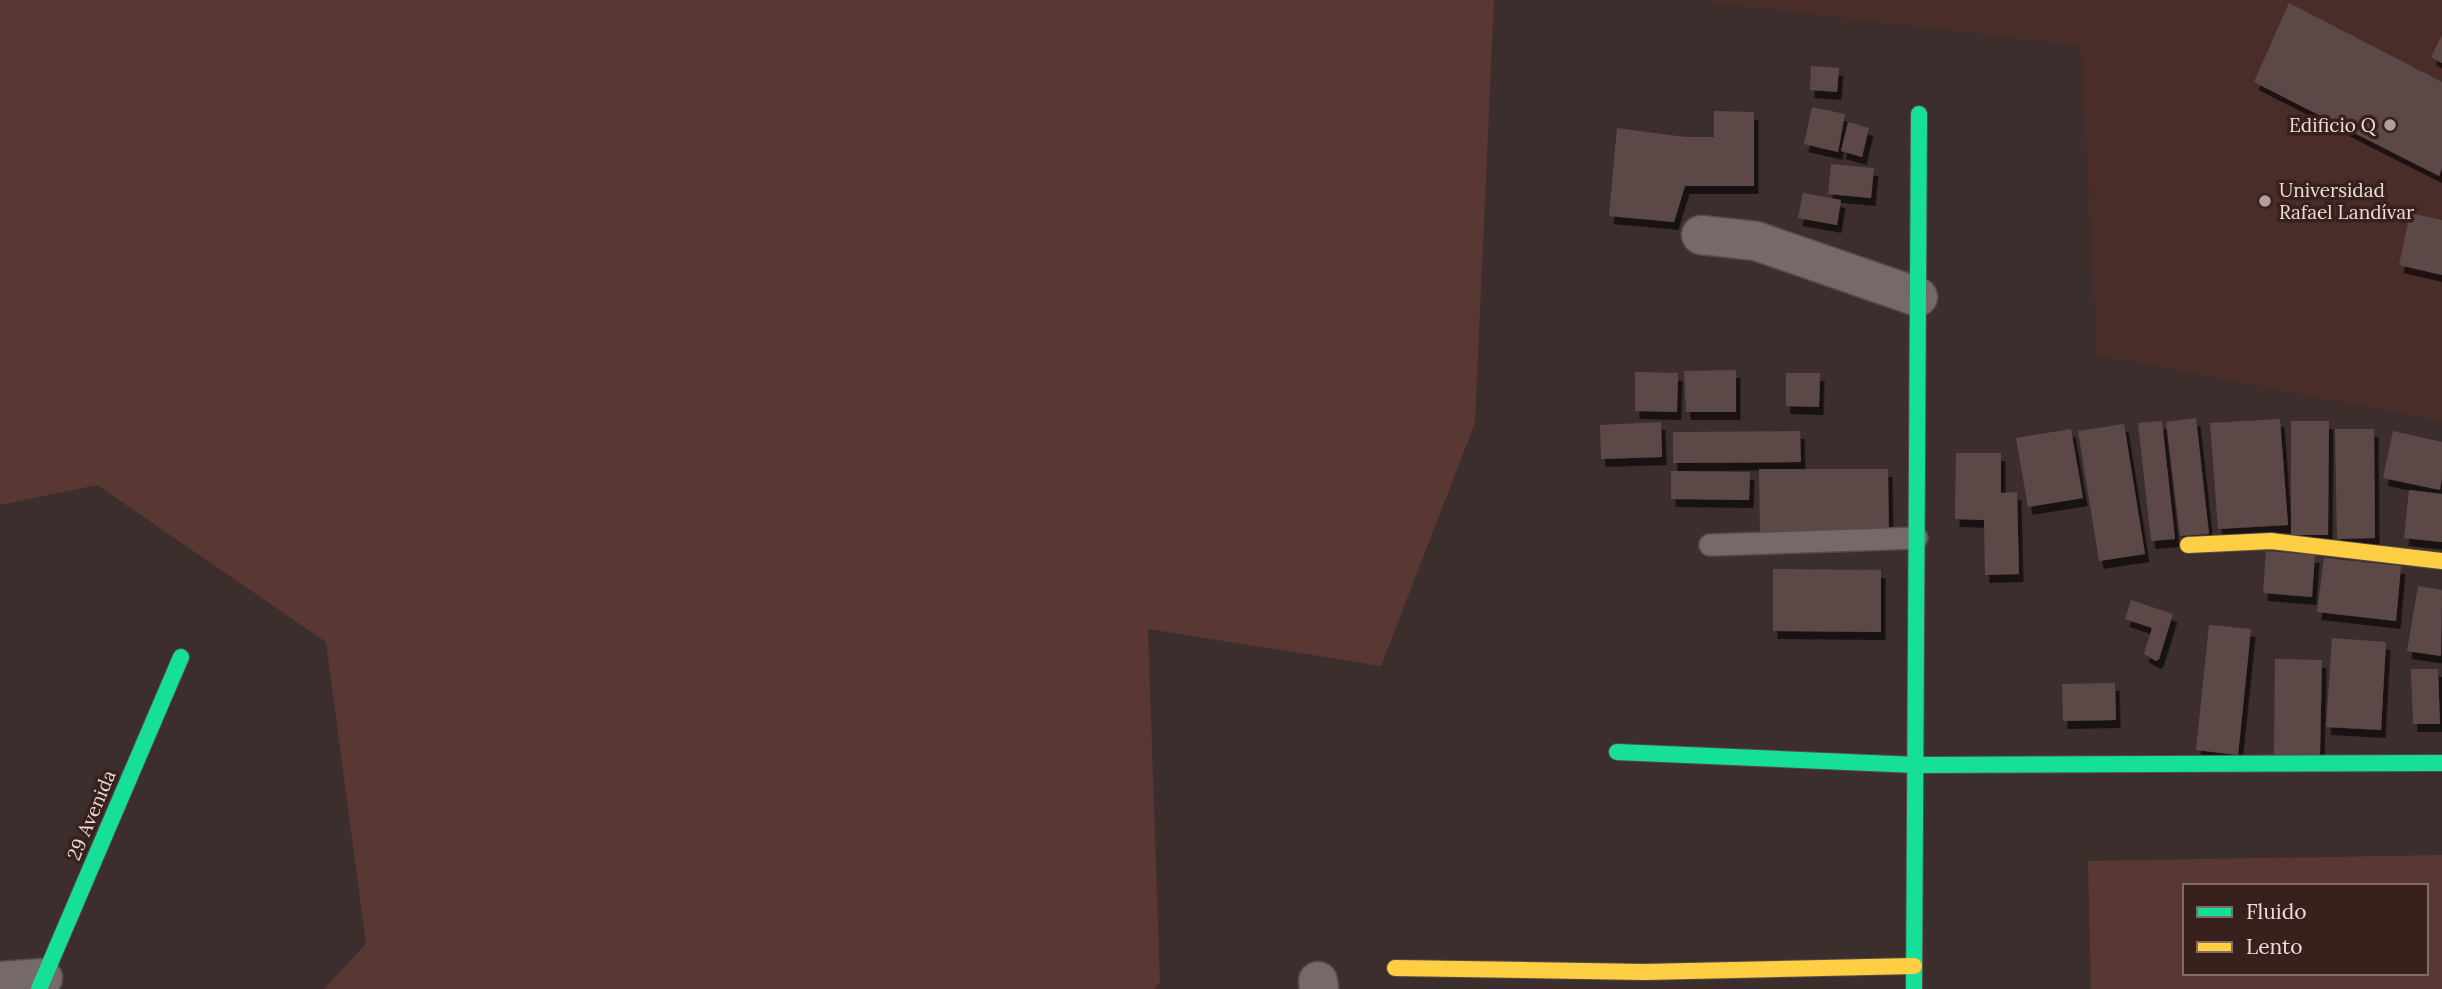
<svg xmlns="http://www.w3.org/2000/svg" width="2442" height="989" font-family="Lora,serif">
<defs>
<filter id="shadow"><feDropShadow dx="4.5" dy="8" stdDeviation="0" flood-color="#0009"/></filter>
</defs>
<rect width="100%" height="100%" fill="#3c2e2c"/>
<polygon fill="#4a2d29" points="1695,0 2442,0 2442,421 2097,355 2081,46"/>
<g fill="#593833" fill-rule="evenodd">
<polygon points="0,0 1494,0 1475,423 1381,666 1148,629 1160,982 1154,989 324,989 366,944 326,642 97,485 0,505"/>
<path d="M2442,855V989H2091L2088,861ZM2185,886H2426V973H2185Z"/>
</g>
<g fill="#5b4a47" filter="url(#shadow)">
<polygon points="2289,3 2442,82 2442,168 2439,176 2254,82"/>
<polygon points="2442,35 2442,63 2431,57"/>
<polygon points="1811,66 1839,68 1837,92 1810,90"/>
<polygon points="1812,107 1845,114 1838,152 1804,144"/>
<polygon points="1714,111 1754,112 1754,186 1685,186 1674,222 1609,216 1617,128 1685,137 1714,137"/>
<polygon points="1848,122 1869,128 1862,157 1841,151"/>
<polygon points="1831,164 1874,168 1871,198 1828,194"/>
<polygon points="1803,193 1841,200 1837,225 1798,218"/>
<polygon points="2410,213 2442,220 2442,275 2399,265"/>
<polygon points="1736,370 1736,412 1686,412 1684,371"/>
<polygon points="1635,372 1678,373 1677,412 1635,411"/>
<polygon points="1786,373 1820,373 1819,407 1786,406"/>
<polygon points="2196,418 2209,534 2180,536 2166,422"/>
<polygon points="2280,419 2288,525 2218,529 2210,423"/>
<polygon points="2162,421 2175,539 2151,541 2138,423"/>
<polygon points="2291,421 2329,421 2328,535 2291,535"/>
<polygon points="1661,422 1662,457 1601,459 1600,425"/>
<polygon points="2124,424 2145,554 2099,561 2078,431"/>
<polygon points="2071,429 2083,498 2028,507 2016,438"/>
<polygon points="2335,429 2374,429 2375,538 2337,539"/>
<polygon points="1800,431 1801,462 1673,463 1673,432"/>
<polygon points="2393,431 2442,442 2442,479 2440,490 2383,478"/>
<polygon points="1956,453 2001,453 2001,493 2017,492 2019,574 1985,575 1984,520 1955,519"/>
<polygon points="1759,469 1888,469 1889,536 1760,536"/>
<polygon points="1671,471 1750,472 1749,500 1671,499"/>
<polygon points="2409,490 2442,494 2442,542 2404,538"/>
<polygon points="2266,551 2315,555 2312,597 2263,593"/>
<polygon points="2324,558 2401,566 2396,621 2317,612"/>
<polygon points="1773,569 1881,570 1881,632 1773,631"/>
<polygon points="2418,586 2442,590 2441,656 2407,651"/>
<polygon points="2131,600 2173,614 2159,659 2156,661 2144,654 2152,628 2125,619"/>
<polygon points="2209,625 2251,629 2238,755 2196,750"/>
<polygon points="2332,638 2386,642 2381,730 2326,727"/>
<polygon points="2275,659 2322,660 2320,755 2274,755"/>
<polygon points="2411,669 2438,669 2440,724 2413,724"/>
<polygon points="2115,683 2116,720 2063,721 2062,684"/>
</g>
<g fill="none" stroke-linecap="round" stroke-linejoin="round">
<g stroke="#574b49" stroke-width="24">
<polyline id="lane" points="1710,545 1917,538"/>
</g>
<g stroke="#574b49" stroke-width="41">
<g id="street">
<polyline points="1701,235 1756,241 1918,297"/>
<polyline points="0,981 43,978"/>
<polyline points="1318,981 1319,989"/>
</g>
</g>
<g stroke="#574b49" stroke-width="18">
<g id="fast">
<polyline points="1617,752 1916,765 2442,763"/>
<polyline points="39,989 181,657"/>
<polyline points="1914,989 1919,114"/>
</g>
</g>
<g stroke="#574b49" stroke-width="18">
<g id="slow">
<polyline points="2188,545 2271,541 2442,561"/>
<polyline points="1395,968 1644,972 1914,966"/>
</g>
</g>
<use href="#lane" stroke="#756a68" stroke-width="21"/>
<use href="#street" stroke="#756a68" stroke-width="38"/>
<use href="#fast" stroke="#16e098" stroke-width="16"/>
<use href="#slow" stroke="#ffcf43" stroke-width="16"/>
</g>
<g fill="#b0a09d" stroke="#38201d" stroke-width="2.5">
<circle cx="2390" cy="125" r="7"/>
<circle cx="2265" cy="201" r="7"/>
</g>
<g text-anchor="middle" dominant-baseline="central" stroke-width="7" stroke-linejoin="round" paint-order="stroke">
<g font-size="19" fill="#eeddda" stroke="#38201d" text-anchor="end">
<text x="2376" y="125">Edificio Q</text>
<text x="2279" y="190" text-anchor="start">Universidad<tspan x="2279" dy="22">Rafael Landívar</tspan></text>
</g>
<g font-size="19" fill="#eeddda" stroke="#38201d">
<text transform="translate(91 815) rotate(-67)">29 Avenida</text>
</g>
</g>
<rect x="2183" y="884" width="245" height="91" fill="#38201d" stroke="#816c69" stroke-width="2"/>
<rect x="2197" y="907" width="35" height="10" fill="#16e098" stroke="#816c69" stroke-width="2"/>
<text x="2246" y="919" font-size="21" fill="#eeddda">Fluido</text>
<rect x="2197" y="942" width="35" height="10" fill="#ffcf43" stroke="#816c69" stroke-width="2"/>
<text x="2246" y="954" font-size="21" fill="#eeddda">Lento</text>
</svg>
